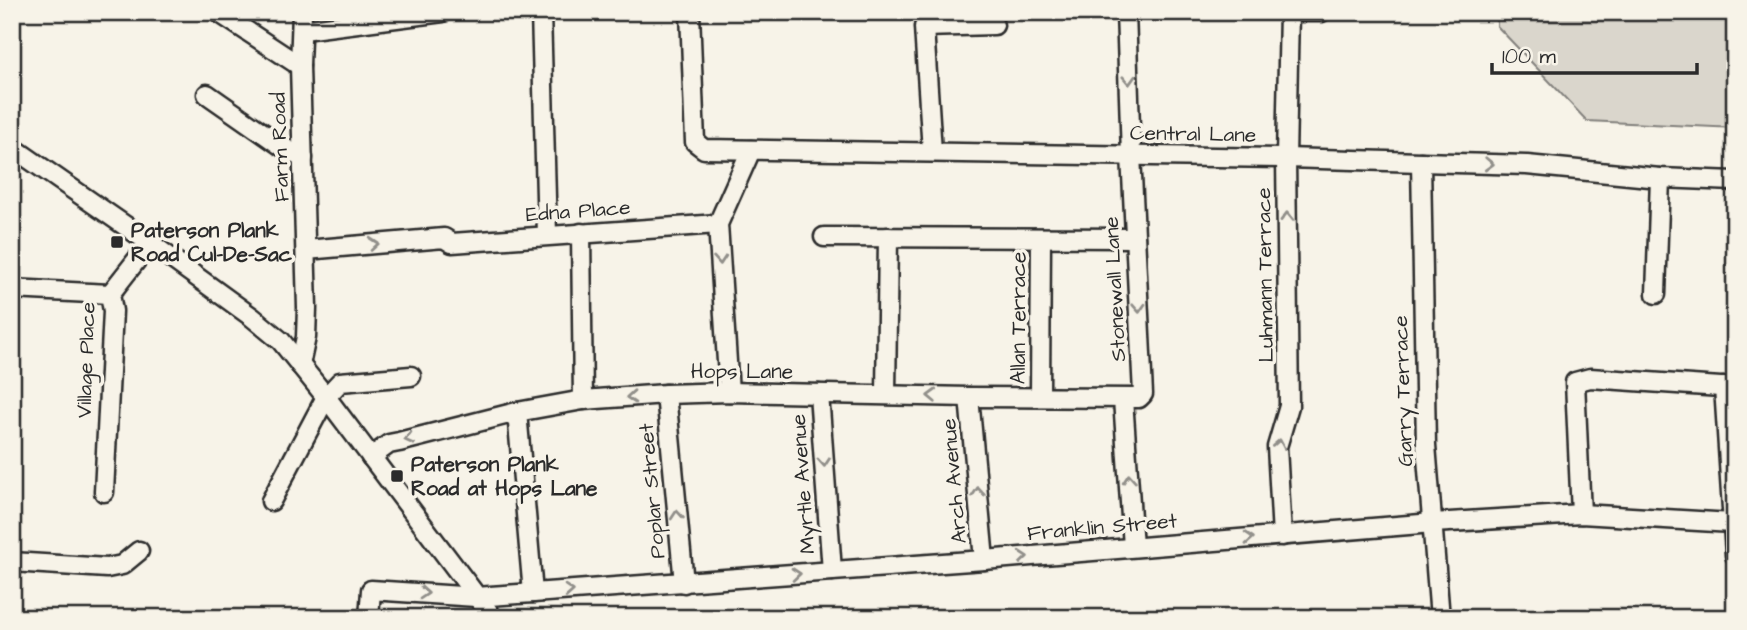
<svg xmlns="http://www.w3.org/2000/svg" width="1747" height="630" font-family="'Architects Daughter',sans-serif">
<rect width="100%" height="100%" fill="#f7f3e8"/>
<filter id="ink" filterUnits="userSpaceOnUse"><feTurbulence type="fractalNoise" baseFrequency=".0143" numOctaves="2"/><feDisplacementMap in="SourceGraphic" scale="14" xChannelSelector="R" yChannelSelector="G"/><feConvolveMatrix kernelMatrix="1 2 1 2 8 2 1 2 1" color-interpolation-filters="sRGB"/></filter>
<g filter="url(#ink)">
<polygon fill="#dad6cc" stroke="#82807c" stroke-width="2" points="1497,12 1735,12 1735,128 1587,121 1497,26"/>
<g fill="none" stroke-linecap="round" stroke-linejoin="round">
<g stroke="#2b2b2b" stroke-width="23">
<g id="minor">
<polyline points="218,12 300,66"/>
<polyline points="541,12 547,235"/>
<polyline points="690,12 695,142 704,149 1286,158 1421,162 1527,165 1660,178 1735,181"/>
<polyline points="1289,12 1321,12"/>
<polyline points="303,30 443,12"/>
<polyline points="207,94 286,149 303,158"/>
<polyline points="12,147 150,243 252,317 281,341 326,397 493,618"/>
<polyline points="932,152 924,27 994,25"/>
<polyline points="1421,162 1426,445 1440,618"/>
<polyline points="581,233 583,400"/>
<polyline points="824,237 1135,238"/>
<polyline points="306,250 444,238 452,243 718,224"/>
<polyline points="12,289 110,294"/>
<polyline points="1656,294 1660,178"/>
<polyline points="300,365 306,337 307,308 300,66 302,12"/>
<polyline points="1724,387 1735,555"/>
<polyline points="729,392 718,224 751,150"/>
<polyline points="666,394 684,583"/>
<polyline points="819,394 832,571"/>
<polyline points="886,394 888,237"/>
<polyline points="969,397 984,560"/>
<polyline points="1040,397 1041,239"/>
<polyline points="1123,399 1133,547"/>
<polyline points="517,412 533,593"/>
<polyline points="371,457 389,444 399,442 517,412 583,400 666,394 729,392 969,397 1139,398 1143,394 1131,155 1126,12"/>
<polyline points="104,492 113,311 110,294 150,243"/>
<polyline points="271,501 326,397 340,382 411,376"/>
<polyline points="1581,514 1575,382 1590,378 1735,388"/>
<polyline points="1282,536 1277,447 1289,406 1286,158 1289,12"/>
<polyline points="12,562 107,568 122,565 139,551"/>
<polyline points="369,618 371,590 476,597 533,593 984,560 1433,523 1581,514 1732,523"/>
</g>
</g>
<use href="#minor" stroke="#f7f3e8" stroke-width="18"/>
</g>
<defs><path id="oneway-chevron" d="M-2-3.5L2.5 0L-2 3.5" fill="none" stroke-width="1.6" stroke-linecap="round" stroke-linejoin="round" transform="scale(1.75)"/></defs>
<g stroke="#918f8a">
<use href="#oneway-chevron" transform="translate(1129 80) rotate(88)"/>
<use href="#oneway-chevron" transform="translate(1489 164) rotate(2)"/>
<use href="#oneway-chevron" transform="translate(1287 217) rotate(-91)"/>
<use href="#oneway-chevron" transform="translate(374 244) rotate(-5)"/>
<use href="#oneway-chevron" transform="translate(720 260) rotate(86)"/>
<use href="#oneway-chevron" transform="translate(1139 308) rotate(87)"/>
<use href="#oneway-chevron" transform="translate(932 396) rotate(-178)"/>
<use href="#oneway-chevron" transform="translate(631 397) rotate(176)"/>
<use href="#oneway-chevron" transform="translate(409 439) rotate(166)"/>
<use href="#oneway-chevron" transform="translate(1279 444) rotate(-80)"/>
<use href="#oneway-chevron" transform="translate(824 462) rotate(86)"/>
<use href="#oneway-chevron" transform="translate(1129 479) rotate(-94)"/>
<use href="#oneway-chevron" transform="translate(978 492) rotate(-95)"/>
<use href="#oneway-chevron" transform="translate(677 515) rotate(-95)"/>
<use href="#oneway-chevron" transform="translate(1249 538) rotate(-4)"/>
<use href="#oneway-chevron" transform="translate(1023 557) rotate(-5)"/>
<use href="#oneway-chevron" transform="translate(796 574) rotate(-5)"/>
<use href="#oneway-chevron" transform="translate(569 591) rotate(-4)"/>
<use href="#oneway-chevron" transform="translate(424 593) rotate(4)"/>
</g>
</g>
<g fill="#2b2b2b" stroke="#f7f3e8" stroke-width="2.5">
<rect x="110" y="235" width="14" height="14" rx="3.5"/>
<rect x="390" y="469" width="14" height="14" rx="3.5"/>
</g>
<g text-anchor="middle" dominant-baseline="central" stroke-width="7" stroke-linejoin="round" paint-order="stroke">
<g font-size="21" fill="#2b2b2b" stroke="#f7f3e8">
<text transform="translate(1193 134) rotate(1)">Central Lane</text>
<text transform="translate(280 147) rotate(-92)">Farm Road</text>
<text transform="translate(578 211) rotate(-4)">Edna Place</text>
<text transform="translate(1265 275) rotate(-91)">Luhmann Terrace</text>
<text transform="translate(1115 289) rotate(-93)">Stonewall Lane</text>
<text transform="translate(1018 318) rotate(-90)">Allan Terrace</text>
<text transform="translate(86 360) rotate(-88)">Village Place</text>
<text x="742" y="371">Hops Lane</text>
<text transform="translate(1403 391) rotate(-92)">Garry Terrace</text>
<text transform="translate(954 481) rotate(-95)">Arch Avenue</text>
<text transform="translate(803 484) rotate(-94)">Myrtle Avenue</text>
<text transform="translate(652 491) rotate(-95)">Poplar Street</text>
<text transform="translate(1102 527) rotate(-5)">Franklin Street</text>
</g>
<g font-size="21" font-weight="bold" fill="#2b2b2b" stroke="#f7f3e8" text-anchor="start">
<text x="131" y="230">Paterson Plank<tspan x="131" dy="24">Road Cul-De-Sac</tspan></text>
<text x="411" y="464">Paterson Plank<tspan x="411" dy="24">Road at Hops Lane</tspan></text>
</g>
</g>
<rect width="1747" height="630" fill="none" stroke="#f7f3e8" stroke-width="42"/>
<rect x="21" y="21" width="1705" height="588" fill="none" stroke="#2b2b2b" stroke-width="2.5" filter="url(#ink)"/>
<path d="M1492 63v10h205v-10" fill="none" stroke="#2b2b2b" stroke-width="3.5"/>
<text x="1502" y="63" font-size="21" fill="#2b2b2b" stroke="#f7f3e8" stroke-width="5" paint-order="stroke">100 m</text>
</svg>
